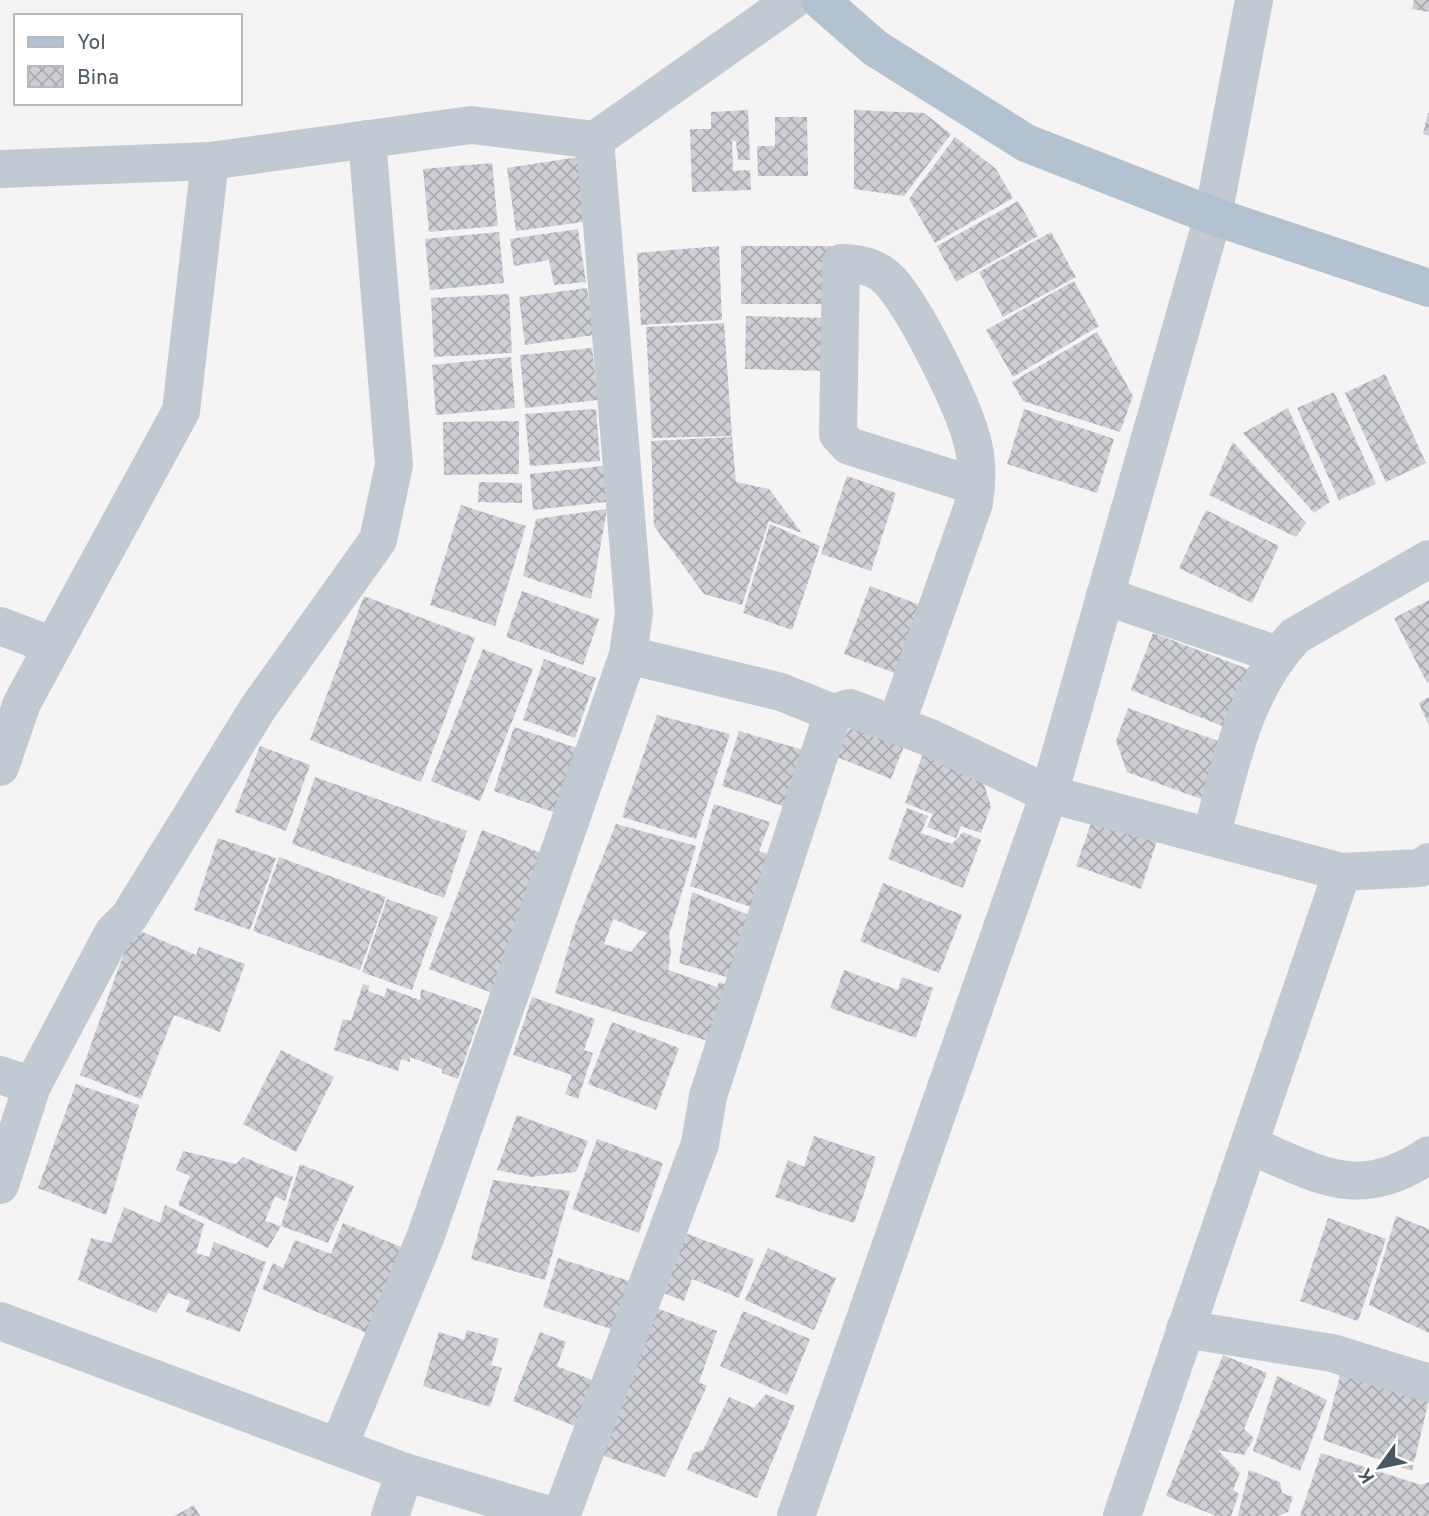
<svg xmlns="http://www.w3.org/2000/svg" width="1429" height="1516" font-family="Overpass,sans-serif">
<defs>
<pattern id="building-cross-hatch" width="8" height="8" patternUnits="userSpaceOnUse" patternTransform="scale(1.75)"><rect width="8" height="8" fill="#cdcfd5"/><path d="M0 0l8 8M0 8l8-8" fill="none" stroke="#a8abb0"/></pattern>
</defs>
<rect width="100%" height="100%" fill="#f5f3f3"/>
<g fill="url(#building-cross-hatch)" fill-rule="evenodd">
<polygon points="1414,0 1429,0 1429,12 1412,9"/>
<polygon points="748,110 750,160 738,160 736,141 732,141 733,171 750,170 751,190 692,192 690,129 711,129 711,112"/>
<polygon points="854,110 924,113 951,134 904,196 854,189"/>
<polygon points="1428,113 1429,113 1429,136 1423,134"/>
<polygon points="775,117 807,117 808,176 758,176 757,146 775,146"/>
<polygon points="955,137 996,169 1013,198 935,243 909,199"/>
<polygon points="579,157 583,222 516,231 507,168"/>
<polygon points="492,163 498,226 429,232 423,169"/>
<polygon points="1018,201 1038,236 956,282 937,246"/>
<polygon points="578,229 586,282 554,285 549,260 514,266 510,239"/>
<polygon points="499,232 504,283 430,290 425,239"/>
<polygon points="1051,232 1076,277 1003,317 979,272"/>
<polygon points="719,246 722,320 641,325 637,253"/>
<rect x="741" y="246" width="90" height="58"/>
<polygon points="1074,281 1099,326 1013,377 986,330"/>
<polygon points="587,288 594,335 525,345 519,297"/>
<polygon points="509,294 512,353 434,357 431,298"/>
<polygon points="746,316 829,318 828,371 745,369"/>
<polygon points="724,323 732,436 652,438 646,327"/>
<polygon points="1097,332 1133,396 1120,432 1023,401 1012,382"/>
<polygon points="592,348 598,400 525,408 520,355"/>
<polygon points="511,357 515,408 436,415 432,365"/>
<polygon points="1385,374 1426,463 1386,482 1345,393"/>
<polygon points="1334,392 1376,484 1339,500 1297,408"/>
<polygon points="1288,408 1330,502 1314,513 1243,433"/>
<polygon points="596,409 600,461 530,466 525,414"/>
<polygon points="1024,409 1114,439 1097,493 1007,464"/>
<polygon points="519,421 519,474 444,475 443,422"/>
<polygon points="732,437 736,482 769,489 802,533 769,521 742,605 704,594 654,526 651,441"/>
<polygon points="1233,442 1306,523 1296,537 1209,495"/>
<polygon points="603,466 606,502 533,510 530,474"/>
<polygon points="847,476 896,493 871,571 821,554"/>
<polygon points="479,482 522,483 522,503 478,502"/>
<polygon points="461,505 526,526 495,626 430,605"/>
<polygon points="607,509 591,599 523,576 536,519"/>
<polygon points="1206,510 1279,546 1252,603 1179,568"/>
<polygon points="770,524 820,546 792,630 743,613"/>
<polygon points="870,586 925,607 900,675 844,654"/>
<polygon points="522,591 599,619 583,665 506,637"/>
<polygon points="364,596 475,638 421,782 310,740"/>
<polygon points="1429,600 1429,682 1427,683 1394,618"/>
<polygon points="1153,633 1248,669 1225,727 1131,690"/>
<polygon points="483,649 533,669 480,801 431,781"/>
<polygon points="544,659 596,678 575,738 523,720"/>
<polygon points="1429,697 1429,726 1419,703"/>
<polygon points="1128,708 1229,745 1209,802 1127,772 1116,741"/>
<polygon points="855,713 908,736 891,779 837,757"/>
<polygon points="657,715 730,734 696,839 622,817"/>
<polygon points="514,727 577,748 556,813 494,791"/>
<polygon points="739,731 813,753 795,810 722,786"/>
<polygon points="260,746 310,765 286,831 235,812"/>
<polygon points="924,751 980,772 991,806 981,833 961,826 956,838 927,827 933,814 905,803"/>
<polygon points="315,777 467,831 444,898 292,844"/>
<polygon points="714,804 770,822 759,851 776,857 754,908 690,886"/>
<polygon points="907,808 928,816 921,833 952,844 963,832 981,840 963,888 888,859"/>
<polygon points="1093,818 1157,841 1141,889 1076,866"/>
<path d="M616,824L696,846L669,935L671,951L668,970L717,987L719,982L730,986L711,1042L555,993L575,926ZM613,919L647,933L631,952L604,944Z"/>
<polygon points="482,830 544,854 492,993 429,969"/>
<polygon points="218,838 276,858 250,930 194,910"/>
<polygon points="279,857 386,897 360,970 253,931"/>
<polygon points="883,883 962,915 939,973 860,941"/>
<polygon points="692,892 751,916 730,978 679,963"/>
<polygon points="387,899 438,917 412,990 362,972"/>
<polygon points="133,928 196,955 199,947 245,964 220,1032 174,1015 141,1099 80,1075"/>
<polygon points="844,970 898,990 902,977 933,988 916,1038 830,1008"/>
<polygon points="363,984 369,986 368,991 384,997 387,988 420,1000 421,989 482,1010 458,1079 442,1073 442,1069 410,1057 410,1062 401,1059 398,1071 334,1050 343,1019 351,1021"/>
<polygon points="532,997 595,1019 584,1050 593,1053 578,1099 565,1094 572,1075 513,1055"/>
<polygon points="612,1022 679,1048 656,1110 588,1084"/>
<polygon points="281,1050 334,1077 296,1152 243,1124"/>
<polygon points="76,1084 139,1105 106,1215 38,1188"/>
<polygon points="517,1115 588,1141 576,1172 531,1177 497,1170"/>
<polygon points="814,1136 876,1157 854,1223 775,1197 788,1160 804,1167"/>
<polygon points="597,1139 663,1163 639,1233 572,1209"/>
<polygon points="183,1151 236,1164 243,1157 293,1177 285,1201 275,1196 265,1221 281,1226 300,1164 354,1186 328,1243 281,1226 268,1248 178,1205 190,1176 176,1170"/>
<polygon points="493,1180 570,1191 545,1280 471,1259"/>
<polygon points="165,1205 204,1224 196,1253 209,1257 214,1242 266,1262 240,1332 186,1312 190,1301 168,1293 156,1313 78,1280 91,1238 111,1243 124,1207 160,1223"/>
<polygon points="1396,1216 1429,1229 1429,1333 1369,1305"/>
<polygon points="1328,1218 1386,1239 1358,1321 1300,1301"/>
<polygon points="343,1223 406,1249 372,1335 262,1289 273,1263 283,1268 295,1240 331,1254"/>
<polygon points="677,1230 754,1259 739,1298 692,1279 684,1301 655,1290"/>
<polygon points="768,1248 836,1278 814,1330 745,1300"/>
<polygon points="558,1258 629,1281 614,1330 543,1307"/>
<polygon points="651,1306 717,1331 699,1382 707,1386 665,1477 598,1454"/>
<polygon points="743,1311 810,1339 787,1395 720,1366"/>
<polygon points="467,1330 499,1339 491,1365 502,1368 490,1407 423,1386 439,1332 464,1340"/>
<polygon points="540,1332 566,1342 557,1366 600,1383 582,1429 513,1401"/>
<polygon points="1223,1355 1267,1373 1244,1429 1254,1438 1244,1455 1218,1450 1240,1473 1233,1490 1239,1494 1231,1516 1216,1516 1166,1496"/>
<polygon points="1341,1372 1429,1400 1412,1471 1323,1440"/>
<polygon points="1277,1376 1327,1400 1300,1471 1253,1451"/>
<polygon points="766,1394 795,1406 757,1498 687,1470 693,1453 703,1450 729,1397 754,1408"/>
<polygon points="1321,1453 1421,1485 1429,1482 1429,1516 1300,1516"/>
<polygon points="1249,1470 1280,1482 1282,1493 1293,1497 1288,1512 1278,1516 1238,1516"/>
<polygon points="194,1505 200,1516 174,1516"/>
</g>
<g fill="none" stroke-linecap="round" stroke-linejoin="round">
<g stroke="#c1cad2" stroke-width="38">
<polyline points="0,169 210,161 471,125 595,140 793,0"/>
<polyline points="1105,596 1278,655"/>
<polyline points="0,626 53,646"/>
<polyline points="628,655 781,692 833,713 850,708 928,737 1049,794 1342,872 1420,868 1429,862"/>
<path d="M896,725L974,503C977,483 978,464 973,444C964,406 916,310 890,281C877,267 859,263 841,263L838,434L849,446L976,486"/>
<polyline points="0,767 22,703 181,411 210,161"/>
<path d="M1211,837C1231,765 1242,693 1295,636L1429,559"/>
<polyline points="0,1075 32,1086 113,933 129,917 258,708 378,540 394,465 367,139"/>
<path d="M1249,1145C1319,1174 1358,1203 1429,1155"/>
<polyline points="0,1185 32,1086"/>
<polyline points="0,1321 405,1472 552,1516"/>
<polyline points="1185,1329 1332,1353 1429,1383"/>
<polyline points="339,1446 425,1238 628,655 634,613 595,140"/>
<polyline points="390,1516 405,1472"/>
<polyline points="561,1516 700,1144 708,1096 833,713"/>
<polyline points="796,1516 1049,794 1213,216 1254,0"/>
<polyline points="1122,1516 1342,872"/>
</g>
<polyline stroke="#b3c2d1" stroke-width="38" points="820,0 875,48 1026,143 1213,216 1429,288"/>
</g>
<rect x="14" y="14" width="228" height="91" fill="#ffffff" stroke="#b7bbc0" stroke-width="2"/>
<rect x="28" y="37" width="35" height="10" fill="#b3c2d1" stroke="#b7bbc0" stroke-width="2"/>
<text x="77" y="49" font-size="21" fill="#4a5661">Yol</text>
<rect x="28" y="66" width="35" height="21" fill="url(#building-cross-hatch)" stroke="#b7bbc0" stroke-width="2"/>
<text x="77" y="84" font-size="21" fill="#4a5661">Bina</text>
<g transform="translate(1380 1467) rotate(237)" stroke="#ffffff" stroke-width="5" paint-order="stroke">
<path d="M0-5L12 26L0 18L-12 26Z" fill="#4a5661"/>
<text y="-10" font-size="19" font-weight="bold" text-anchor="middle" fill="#4a5661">K</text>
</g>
</svg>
